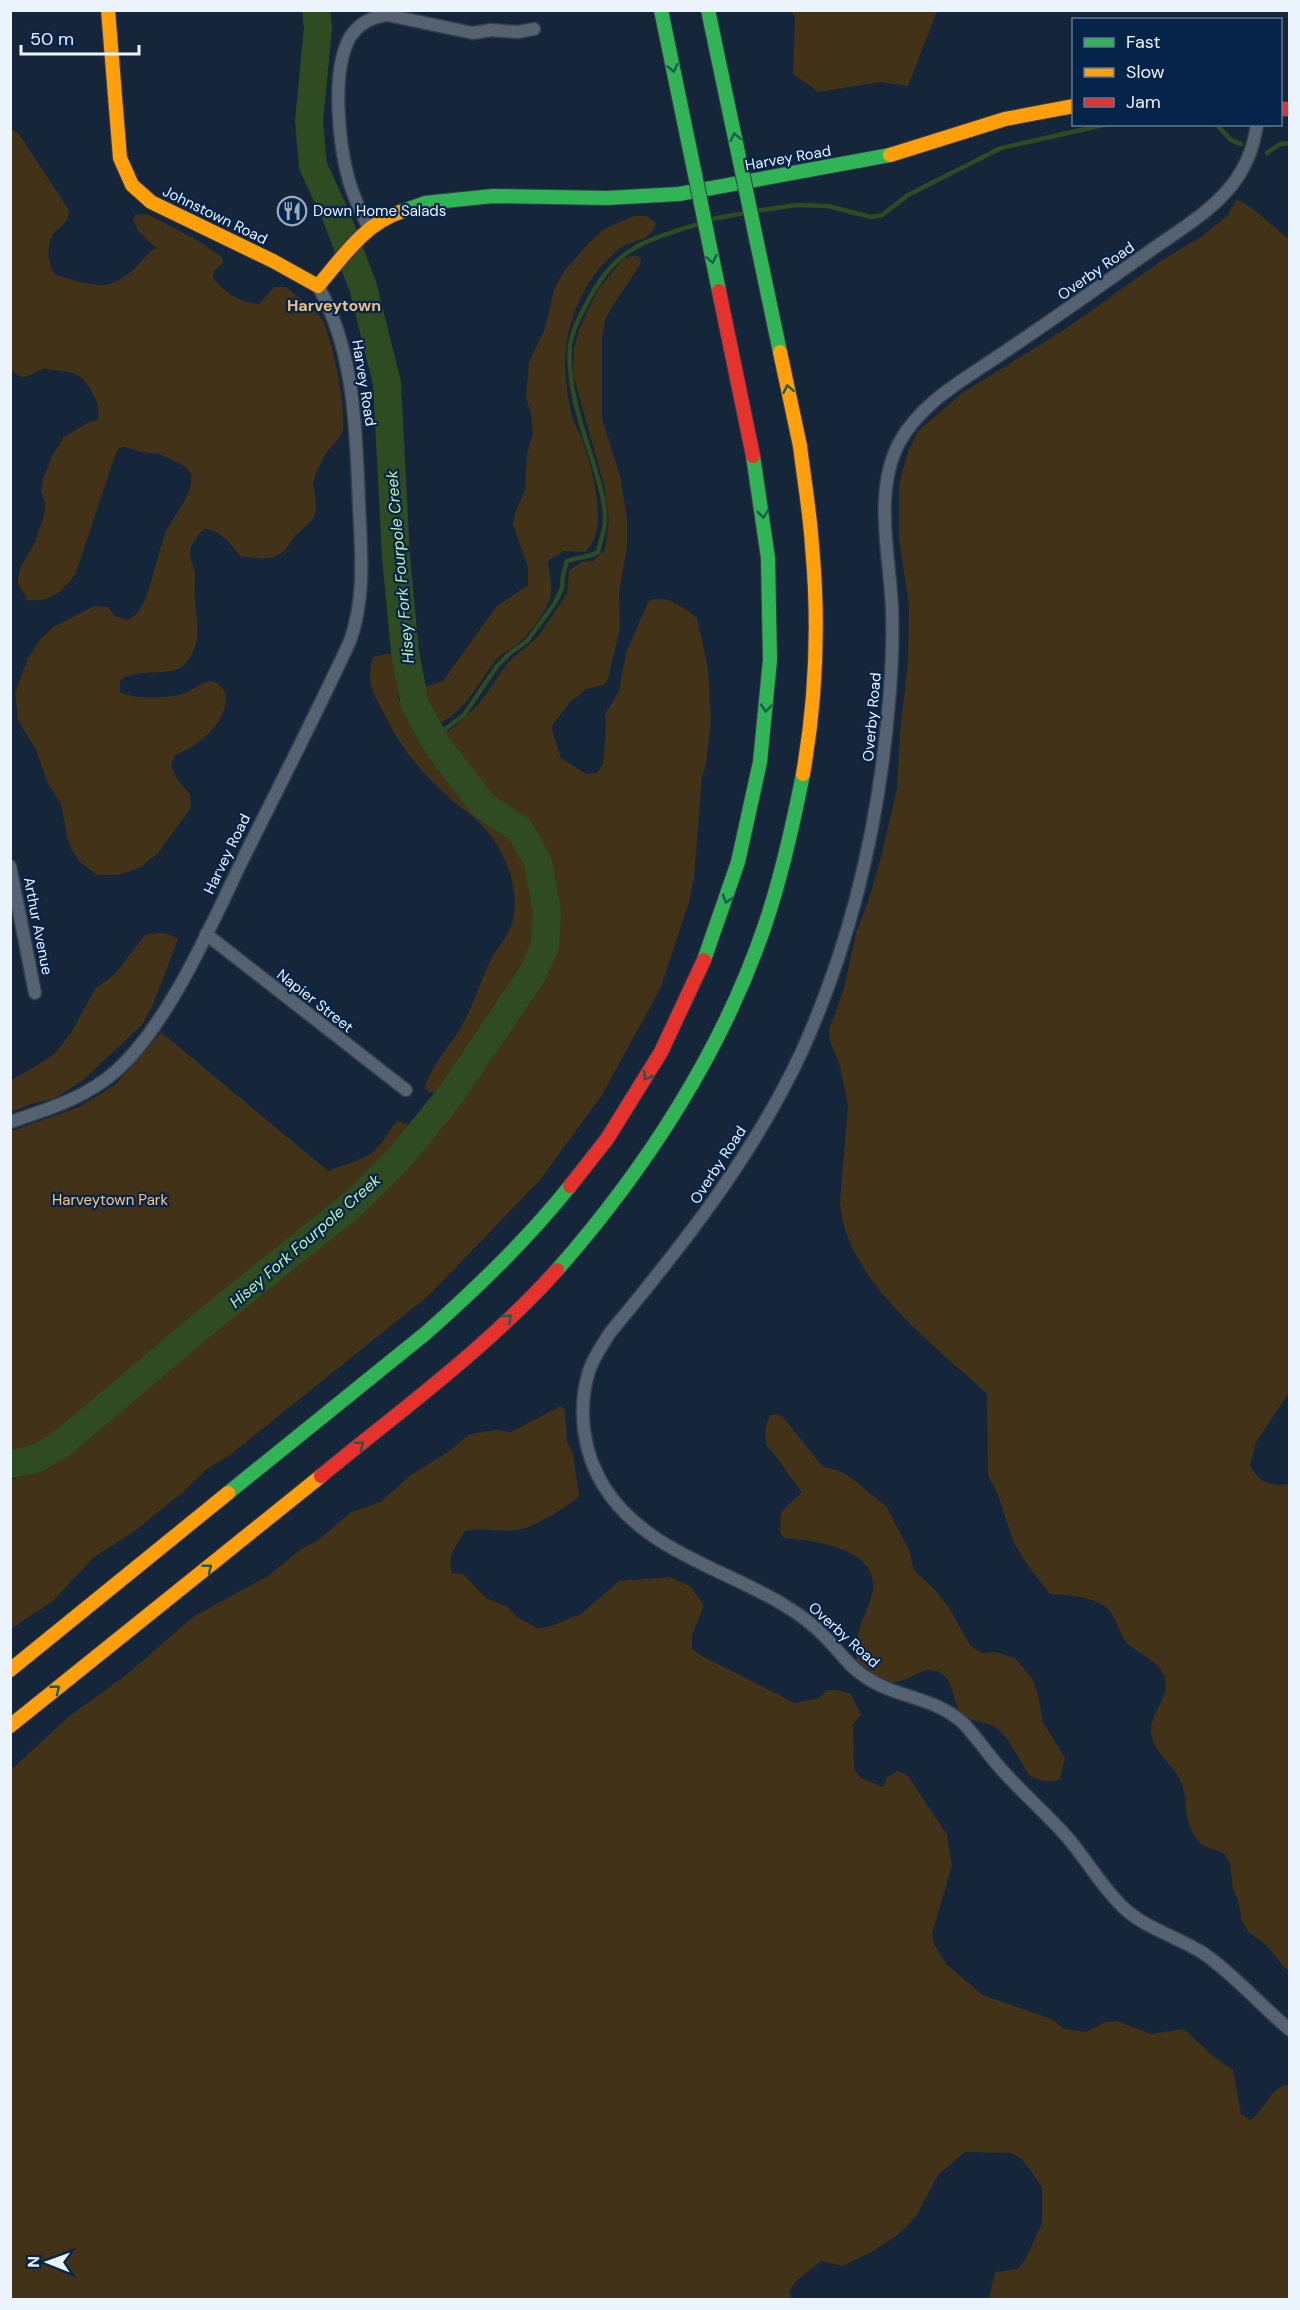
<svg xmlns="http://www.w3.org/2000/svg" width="1300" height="2310" font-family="'DM Sans',sans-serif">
<rect width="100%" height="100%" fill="#15263b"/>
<g fill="#423218">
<polygon points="791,11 937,11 908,86 881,82 818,92 793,74 795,17"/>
<path d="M10,128L19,134L69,210C69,223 62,224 54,233C46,244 47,266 56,275C88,283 107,296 135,268C142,261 147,253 156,248L138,231L133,220L135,215L147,214L153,217L195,239L222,257L223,263L214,271L213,277C224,293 240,303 259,304L274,287H286C296,295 317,311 323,321C333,340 346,409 343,429C341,439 332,444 327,452C323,459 318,468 315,476C311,487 317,497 316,508C314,525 304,526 295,536C289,542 287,550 280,554C269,561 252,558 240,556C232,545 219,528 204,529C198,535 191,543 190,552C189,557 193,564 194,570C196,579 194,588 195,598C196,622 204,642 185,664C172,679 134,666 120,681V692C131,699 170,699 185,693C194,689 201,682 211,681C219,683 225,688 226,697C227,723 198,747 175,755L171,765L176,777L190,795L191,807L185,816L158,853L141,867L119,875H97L79,861L72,850L68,840L61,804L48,784L36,750L18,720L15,693L28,658L42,637L55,626L94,606L108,607L115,616L128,620C152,611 155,548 170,524C179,509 194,492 191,473L183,465L159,454L141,452L125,447L119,448L116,453L76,573C59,595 52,602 25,600L27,598L18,584V578L21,566L34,544L44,516L45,503L41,491L43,479L52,456L64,437L87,423L98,420C100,408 97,401 91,390C80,371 72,372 53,370C50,370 46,368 43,369C31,372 25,385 11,369Z"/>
<path d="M1237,199L1252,208L1290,240V1391L1256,1442L1250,1466C1260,1482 1270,1487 1289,1484V1971L1283,1966L1267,1946L1249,1932L1242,1922L1238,1900L1233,1889L1230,1863L1224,1853C1217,1850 1204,1848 1199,1842C1181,1820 1190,1806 1181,1782C1174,1764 1153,1753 1151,1732C1150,1713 1169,1699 1165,1680C1162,1661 1139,1655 1127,1643C1118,1632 1116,1613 1103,1605C1088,1596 1067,1595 1050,1594L1026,1563L1013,1541L998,1495L988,1475L987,1394C934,1344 846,1281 840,1203L848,1105L839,1062L830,1042L829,1030L844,988L856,933L868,902L880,861L897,789L900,732L908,663L909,606L899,538V485L908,452L918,431L962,393L1067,328L1162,260L1201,237L1227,216Z"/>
<path d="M634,216H647L656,222C653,242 631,239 618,250C583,279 565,323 565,367C566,384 568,401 572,417C574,423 577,428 580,434C590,461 612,530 585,552L563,551L548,561C549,577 555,591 547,606C541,618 531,631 522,640C514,648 504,651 496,660C482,677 458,724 433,724C424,713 417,701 424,687L443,681L496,607L528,585V567L513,525L515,513L525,490L527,454L533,433L531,414L526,398L529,362L545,328L554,290L564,271L590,242L604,229Z"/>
<path d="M636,255L641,259L640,265L611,308L605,320L602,339V419L620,476L627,519V547L619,592L620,628L608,679L604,685L586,689L571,701L553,724L552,730L561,758L586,774L597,773L603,763L606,730L605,714L619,691L626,653L648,602C664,592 685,608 697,618L708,668L711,719L706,764L702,777L694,877L689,902L661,987L602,1095L540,1180L428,1296L230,1455L207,1469L183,1492L132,1533L94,1557L53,1601L11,1629V1481L43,1461L59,1455L119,1412L179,1354L203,1337L263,1286L292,1258L311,1246L368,1196L398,1168L432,1129L442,1115V1112L458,1095L491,1039L537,978L551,940L554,911L547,885L544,862L538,845L528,831L507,810L459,774L446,749L443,733L453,728L479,704L509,661L537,638L567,594L569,572L572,568L582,562L593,561L605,549L609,519L604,485L573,374L574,348L580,327L597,291L623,259Z"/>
<path d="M387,654H393L398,670V697L413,731L471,807L491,820L519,850L529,864L532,892L539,921L537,951L531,961L463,1060L447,1081L434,1092H429L425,1088C433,1061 454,1043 466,1018C475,999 482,978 491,959C499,945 512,932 514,915C519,878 499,838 471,815C462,808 452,801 443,792C420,771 399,745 386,717C374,693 365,686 373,657Z"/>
<polygon points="157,933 168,934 178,939 153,1005 142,1025 83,1080 63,1093 53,1099 31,1104 11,1112 11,1080 46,1060 56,1052 71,1033 95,989 115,974 145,935"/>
<path d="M161,1032L328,1171C343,1164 359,1162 373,1152C382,1145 389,1130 397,1121L408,1124V1130L363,1181L317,1216L284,1246L217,1301L197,1321L143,1363L113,1391L80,1411L58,1434L42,1444L11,1455V1131L79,1107L116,1084Z"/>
<path d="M561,1406L565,1410L567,1442L573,1453L579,1496C571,1505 535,1526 522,1529C506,1533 484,1527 465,1531C456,1545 447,1556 452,1573L463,1574L486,1598L508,1607L516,1616L537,1628L548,1627L581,1614L619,1581L670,1577L690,1586L704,1605L692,1635V1648L700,1655L795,1703L819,1698L827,1690H838L851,1694L861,1715L853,1724L854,1769L861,1778L883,1787L887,1777L898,1771L908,1776L947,1835L952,1865L932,1934L934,1944L947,1965L983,1995L1054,2020L1063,2029L1086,2032L1106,2022L1117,2021L1151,2034L1184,2029L1214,2057L1233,2070L1241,2114L1250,2120C1266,2111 1269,2086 1289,2085V2299H989L995,2272L1018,2269L1025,2260L1042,2223V2187L1023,2160L1011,2153L965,2152L938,2175L916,2216L900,2233L873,2251L843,2266L821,2261L795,2282L789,2292L792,2299H11V1770L67,1718L126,1675L193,1617L268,1576L301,1549L317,1541L351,1512L380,1502L411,1475L446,1453L470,1434L496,1430L511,1432Z"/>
<path d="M777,1414L783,1417L823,1467L837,1470L850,1477L886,1506L909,1550L914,1570L936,1591L949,1608L970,1645L982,1653L995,1652L1015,1658L1033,1680L1038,1694L1043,1722L1065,1758L1060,1779C1050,1784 1037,1780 1028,1774C1019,1759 1008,1734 993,1726C983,1722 972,1722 963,1714C951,1703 955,1679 939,1672C923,1666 914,1678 900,1681C888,1684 871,1679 863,1670C842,1646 871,1612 873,1588C877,1548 812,1540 784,1538L780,1533L781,1512L802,1492C789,1477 780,1459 766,1445L765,1429L770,1415Z"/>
</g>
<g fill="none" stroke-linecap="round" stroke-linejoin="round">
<g stroke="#2e4b22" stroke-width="4.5">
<polyline points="1216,124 1231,140 1241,144"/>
<polyline points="1267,153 1280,144 1290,143"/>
<polyline points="756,211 796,205 828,206 871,217 882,215 908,195 1001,148 1108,124"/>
<polyline points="712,219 745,213"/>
<path d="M433,738L464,715L497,666L510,653L527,641L555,603L562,588L563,575L567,561C578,557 588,558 598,552C600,542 605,531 605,521C606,502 598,480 593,462C581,425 567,385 570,346C572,331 580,316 587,303C614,249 643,241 698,224"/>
</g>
<polyline stroke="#2e4b22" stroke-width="28" points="10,1464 35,1459 60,1445 206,1322 354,1203 402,1155 452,1093 533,973 545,945 547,912 538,862 520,830 483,805 437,745 415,705 405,652 396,557 387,383 363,287 336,216 313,166 309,121 318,28 316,10"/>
<g stroke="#343e4b" stroke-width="15">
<g id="street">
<path d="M1257,124C1254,147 1246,167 1232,185C1210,213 1176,232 1147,253C1097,288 1048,323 997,357C961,381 920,404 899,443C873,493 890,556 892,609C893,636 892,663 890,690C881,813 853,938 802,1051C754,1155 682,1246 609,1334C602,1346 593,1358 589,1371C577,1410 583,1454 605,1488C644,1550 725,1569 784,1605C801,1615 816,1627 829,1641C841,1654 852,1669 867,1678C897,1698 934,1697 962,1722C977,1737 988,1755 1003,1771C1025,1796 1051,1817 1072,1843C1090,1865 1104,1890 1125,1909C1147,1929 1178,1937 1203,1953C1235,1975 1260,2005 1290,2030"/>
<path d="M369,228C361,213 354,198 349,181C339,145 331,74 349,39C357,25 371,17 387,15L473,33L491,30L518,32L534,29"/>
<polyline points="10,866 35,993"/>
<polyline points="206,934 406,1090"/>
<path d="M10,1122C48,1109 86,1098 116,1071C169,1024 211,925 242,861C278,788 316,715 350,641C366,596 361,551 359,505C356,430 355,352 318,286"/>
</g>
</g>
<g stroke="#343e4b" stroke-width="16">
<g id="fast">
<polyline points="400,212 425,203 493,196 607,198 679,194 890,155"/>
<polyline points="704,960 738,862 760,762 770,660 768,558 753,456"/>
<path d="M557,1270C645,1170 722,1052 765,925C782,875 793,825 803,774"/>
<path d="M228,1493L426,1333C478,1287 527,1240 570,1186"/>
</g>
</g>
<g stroke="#343e4b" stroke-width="16">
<g id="slow">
<path d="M108,10L120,158L132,185L151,202L273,261L318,286C342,258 364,224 400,212"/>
<polyline points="890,155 1005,119 1074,106"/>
<path d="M800,446C804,479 810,513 812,546C819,621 816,700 803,774"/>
<polyline points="10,1670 228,1493"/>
<polyline points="10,1726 321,1476"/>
</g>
</g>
<g stroke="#343e4b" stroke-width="16">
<g id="jam">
<polyline points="1280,109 1290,109"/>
<polyline points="570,1186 607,1139 661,1052 704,960"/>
<path d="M321,1476C401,1410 487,1348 557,1270"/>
</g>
</g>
<use href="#street" stroke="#546272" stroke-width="12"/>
<use href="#fast" stroke="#30b455" stroke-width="14"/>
<use href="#slow" stroke="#ff9f0a" stroke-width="14"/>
<use href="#jam" stroke="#e5322d" stroke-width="14"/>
<g stroke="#343e4b" stroke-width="16" stroke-linecap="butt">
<g id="fast-bridge">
<polyline points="661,10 719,291"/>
<polyline points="708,10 780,352"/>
</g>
</g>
<g stroke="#343e4b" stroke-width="16" stroke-linecap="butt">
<polyline id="slow-bridge" points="780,352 800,446"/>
</g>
<g stroke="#343e4b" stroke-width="16" stroke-linecap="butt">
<polyline id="jam-bridge" points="719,291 753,456"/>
</g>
<use href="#fast-bridge" stroke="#30b455" stroke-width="14"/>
<use href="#slow-bridge" stroke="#ff9f0a" stroke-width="14"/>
<use href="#jam-bridge" stroke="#e5322d" stroke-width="14"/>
</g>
<defs><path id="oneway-chevron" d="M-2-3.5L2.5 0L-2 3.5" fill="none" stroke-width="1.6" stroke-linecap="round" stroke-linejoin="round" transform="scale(1.5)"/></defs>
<g stroke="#175e4e">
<use href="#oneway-chevron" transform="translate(673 68) rotate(78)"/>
<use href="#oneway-chevron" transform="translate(735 137) rotate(-102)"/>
<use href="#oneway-chevron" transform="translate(712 259) rotate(78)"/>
<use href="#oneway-chevron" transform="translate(788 389) rotate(-102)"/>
<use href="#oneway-chevron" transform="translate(763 514) rotate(83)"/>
<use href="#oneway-chevron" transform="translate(766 708) rotate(96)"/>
<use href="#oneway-chevron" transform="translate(727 899) rotate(108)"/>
<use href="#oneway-chevron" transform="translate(647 1076) rotate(121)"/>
<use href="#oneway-chevron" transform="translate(508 1318) rotate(-42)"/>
<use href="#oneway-chevron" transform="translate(360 1445) rotate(-39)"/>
<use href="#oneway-chevron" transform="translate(208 1568) rotate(-39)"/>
<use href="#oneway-chevron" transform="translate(56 1689) rotate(-39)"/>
</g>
<defs>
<g id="restaurant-ring" transform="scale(1.5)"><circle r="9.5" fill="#06244a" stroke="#a0abb9" stroke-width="1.5"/><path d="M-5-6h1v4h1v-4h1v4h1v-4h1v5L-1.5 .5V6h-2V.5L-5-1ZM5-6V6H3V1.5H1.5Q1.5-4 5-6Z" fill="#a0abb9"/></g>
</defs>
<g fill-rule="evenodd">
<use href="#restaurant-ring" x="292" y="211"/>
</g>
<g text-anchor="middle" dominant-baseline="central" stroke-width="4.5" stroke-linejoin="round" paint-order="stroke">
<g font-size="15" fill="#ebf3fd" stroke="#06244a">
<text transform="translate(788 158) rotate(-10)">Harvey Road</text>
<text transform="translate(215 215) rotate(26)">Johnstown Road</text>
<text transform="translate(1096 271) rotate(-35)">Overby Road</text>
<text transform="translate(364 383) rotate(81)">Harvey Road</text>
<text transform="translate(872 717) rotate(-85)">Overby Road</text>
<text transform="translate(227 854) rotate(-64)">Harvey Road</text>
<text transform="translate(38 926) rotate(79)">Arthur Avenue</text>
<text transform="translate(315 1001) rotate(38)">Napier Street</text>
<text transform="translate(718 1165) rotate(-57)">Overby Road</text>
<text transform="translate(844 1635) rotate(42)">Overby Road</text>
</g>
<g font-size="15" fill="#ebf3fd" stroke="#06244a" text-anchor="start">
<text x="313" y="211">Down Home Salads</text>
</g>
<g font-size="15" fill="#fdc87b" stroke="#06244a">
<text x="110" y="1200">Harveytown Park</text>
</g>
<g font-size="16" font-weight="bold" fill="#edbf7c" stroke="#06244a">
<text x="334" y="305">Harveytown</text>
</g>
<g font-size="16" font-style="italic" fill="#c1f4a9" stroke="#06244a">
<text transform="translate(400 567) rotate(-95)">Hisey Fork Fourpole Creek</text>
<text transform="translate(305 1241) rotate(-41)">Hisey Fork Fourpole Creek</text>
</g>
</g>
<rect width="1300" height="2310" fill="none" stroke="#ebf3fd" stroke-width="24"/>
<rect x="1072" y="18" width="210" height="108" fill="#06244a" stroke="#627792" stroke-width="1.5"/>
<rect x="1084" y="38" width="30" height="9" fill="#30b455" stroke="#627792" stroke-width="1.5"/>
<text x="1126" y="48" font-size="18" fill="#ebf3fd">Fast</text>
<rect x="1084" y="68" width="30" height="9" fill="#ff9f0a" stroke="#627792" stroke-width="1.5"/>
<text x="1126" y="78" font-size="18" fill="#ebf3fd">Slow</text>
<rect x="1084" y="98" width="30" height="9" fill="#e5322d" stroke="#627792" stroke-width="1.5"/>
<text x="1126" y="108" font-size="18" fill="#ebf3fd">Jam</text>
<g transform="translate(48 2262) rotate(271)" stroke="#06244a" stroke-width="4.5" paint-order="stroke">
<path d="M0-4.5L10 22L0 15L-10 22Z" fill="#ebf3fd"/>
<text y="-9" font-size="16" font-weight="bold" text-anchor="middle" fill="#ebf3fd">N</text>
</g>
<path d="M21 45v9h118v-9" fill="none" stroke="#ebf3fd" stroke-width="3"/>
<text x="30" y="45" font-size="18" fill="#ebf3fd" stroke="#06244a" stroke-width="4.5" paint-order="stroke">50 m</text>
</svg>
